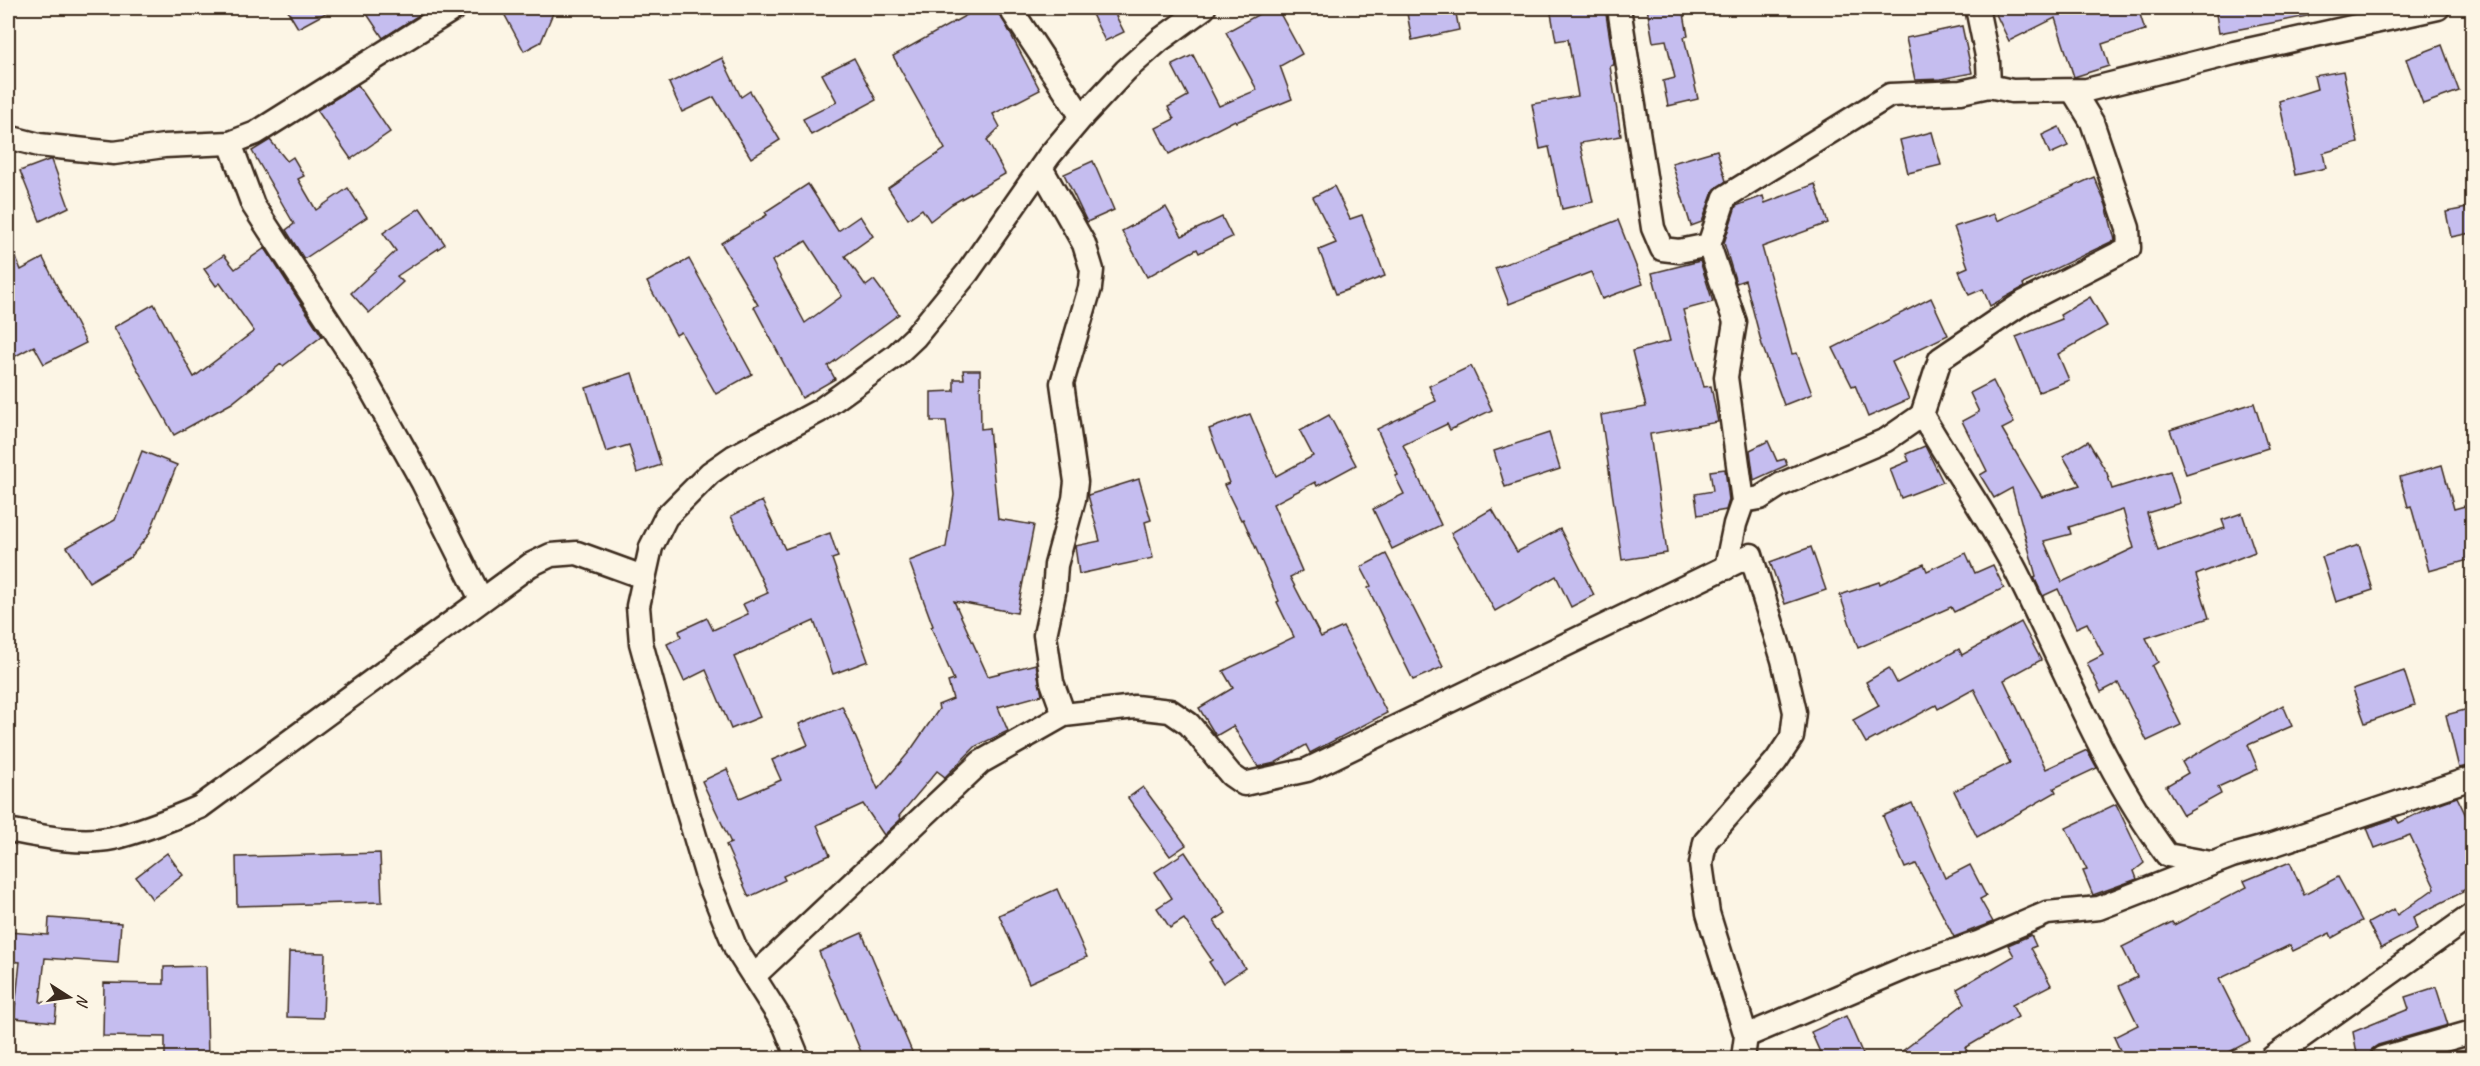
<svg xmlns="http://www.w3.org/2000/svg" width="2480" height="1066" font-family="Caveat,sans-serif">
<rect width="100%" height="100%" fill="#fcf5e5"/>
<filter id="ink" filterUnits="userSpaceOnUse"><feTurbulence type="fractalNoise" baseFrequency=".0167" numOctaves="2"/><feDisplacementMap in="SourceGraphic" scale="12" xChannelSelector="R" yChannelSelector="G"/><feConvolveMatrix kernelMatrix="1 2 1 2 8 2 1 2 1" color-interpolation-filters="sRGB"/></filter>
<g filter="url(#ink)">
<g fill="#c5bdef" stroke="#3b2a1e" stroke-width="1.5" fill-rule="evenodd">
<polygon points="286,8 335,8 298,28"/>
<polygon points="363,8 430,8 383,38"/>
<polygon points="501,8 555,8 541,42 524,51"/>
<polygon points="979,8 997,8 1040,90 993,114 1000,127 987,140 1005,174 952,204 930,221 922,209 908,219 888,188 945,149 893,56"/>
<polygon points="1089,8 1112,8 1124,32 1105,41"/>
<polygon points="1270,8 1277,8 1302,54 1280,66 1292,99 1236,122 1235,120 1169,154 1156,128 1174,119 1168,107 1188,96 1172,65 1193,55 1219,106 1257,90 1226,32"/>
<polygon points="1406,8 1455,8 1459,30 1412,40"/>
<polygon points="1550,8 1605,8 1614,65 1610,66 1621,136 1580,143 1593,202 1562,209 1549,147 1540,149 1532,104 1578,96 1568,39 1556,41"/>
<polygon points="1647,8 1683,8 1688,36 1684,37 1698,99 1668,106 1663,81 1675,78 1666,40 1653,42"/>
<polygon points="1993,8 2138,8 2145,30 2102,44 2109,66 2074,77 2055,18 2009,41"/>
<polygon points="2215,8 2307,8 2308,16 2219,33"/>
<polygon points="1962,26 1972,73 1941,79 1915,80 1906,38"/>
<polygon points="2442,45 2459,91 2423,104 2406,59"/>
<polygon points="722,58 741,97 750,91 780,140 751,158 714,97 682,112 669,83"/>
<polygon points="854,58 876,100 811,135 803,119 837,102 822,74"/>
<polygon points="2343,71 2358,143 2323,153 2326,168 2295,175 2279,101 2317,89 2314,76"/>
<polygon points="358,85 390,132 351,159 317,110"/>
<polygon points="2059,127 2068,146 2050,154 2042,135"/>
<polygon points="1932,132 1941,165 1908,173 1900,140"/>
<polygon points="270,140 287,161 293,157 304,176 298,179 316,210 348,188 367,217 304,259 286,230 294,224 252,151"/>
<polygon points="1717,150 1726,181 1713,192 1702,222 1691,226 1672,163"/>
<polygon points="49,160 52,160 69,207 40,221 20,171"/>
<polygon points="1093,161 1114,210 1087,222 1064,174"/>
<polygon points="2094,177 2106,205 2115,240 2023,284 2024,287 1990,306 1983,289 1969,295 1959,271 1968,267 1954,227 1994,214 1997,221"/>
<path d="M808,184L838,231L860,216L873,236L845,256L866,286L874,280L899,314L828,366L835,379L802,398L754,307L758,305L721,243L767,215L765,212ZM806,241L842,296L805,323L772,261Z"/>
<polygon points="1815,184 1828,223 1762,247 1792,354 1797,353 1812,394 1784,405 1762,345 1745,280 1736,283 1724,243 1736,206 1763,196 1765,203"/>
<polygon points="1334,186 1350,219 1362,215 1385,276 1336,294 1319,250 1336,243 1313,197"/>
<polygon points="1166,207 1182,236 1222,217 1232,237 1199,253 1197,249 1147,277 1122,231"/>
<polygon points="420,208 445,244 397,276 403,282 369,313 351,293 396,251 383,233"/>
<polygon points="2467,208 2471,233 2451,237 2446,212"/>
<polygon points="1618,220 1643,284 1602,299 1591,272 1509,304 1495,268"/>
<polygon points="8,238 21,270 43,258 86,343 44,364 34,346 8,360"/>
<polygon points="265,248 322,336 283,366 281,364 232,403 174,435 114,327 154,304 194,377 254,331 220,283 216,286 204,269 224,255 235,269"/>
<polygon points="689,259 752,374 716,394 681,332 676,335 647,282"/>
<polygon points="1700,261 1713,302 1683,310 1704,387 1711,386 1718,422 1650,434 1667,553 1622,560 1601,415 1646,407 1632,351 1670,341 1652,273"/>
<polygon points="2090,297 2107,326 2058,354 2069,380 2039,392 2016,337 2062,319 2060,315"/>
<polygon points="1931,298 1948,335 1892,362 1909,399 1868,417 1855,385 1852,386 1833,348"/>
<polygon points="1471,366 1492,410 1450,430 1447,424 1403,445 1441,525 1392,549 1373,509 1404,494 1395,476 1398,475 1377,429 1436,401 1429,386"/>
<polygon points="963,370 980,370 981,429 989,428 998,519 1034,525 1017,613 954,601 988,676 1036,664 1042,695 998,707 1008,731 976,746 945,777 937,771 899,816 901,819 884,835 863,804 817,825 830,855 783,876 785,880 749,897 726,845 731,843 702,781 727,769 740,798 781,780 772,760 808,745 799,724 842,706 878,789 910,751 939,709 938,705 953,699 948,682 954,680 931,627 933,626 909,561 946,547 954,495 946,421 931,421 931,392 954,391 954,379 964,379"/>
<polygon points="632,373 661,465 637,473 629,445 606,452 586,388"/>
<path d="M1993,381L2014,423L2002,429L2042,497L2080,485L2063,456L2088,441L2107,473L2112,489L2170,471L2180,503L2147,513L2158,551L2225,528L2222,520L2242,513L2255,552L2196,575L2209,618L2146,638L2158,662L2152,666L2181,725L2147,741L2118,683L2101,692L2087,663L2103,655L2087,623L2076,628L2058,589L2043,596L2034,577L2036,576L2012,488L1994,498L1980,475L1987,471L1962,421L1979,412L1970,393ZM2123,510L2134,548L2062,582L2044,541L2071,534L2069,527Z"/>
<polygon points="2254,403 2268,448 2186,474 2170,430"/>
<polygon points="1250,414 1276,476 1313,456 1300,431 1329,415 1356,465 1317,486 1315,482 1273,504 1302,571 1290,577 1321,637 1343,627 1387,713 1310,753 1306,745 1275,763 1258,767 1233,726 1216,736 1199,708 1233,688 1223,671 1294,637 1277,602 1279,601 1243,519 1241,520 1224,485 1229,483 1209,429"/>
<polygon points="1549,433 1560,469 1505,487 1494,451"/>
<polygon points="1768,441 1777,461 1785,459 1787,465 1754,480 1750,450"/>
<polygon points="1925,446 1943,482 1901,498 1890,469 1909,461 1906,454"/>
<polygon points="142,451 177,465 149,534 131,557 89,582 67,547 115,520"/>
<polygon points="2442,465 2454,509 2472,504 2472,559 2429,571 2411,506 2408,507 2400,477"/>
<polygon points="1725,469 1729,500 1726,510 1698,515 1695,494 1713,491 1710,471"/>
<polygon points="1139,479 1151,520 1145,522 1153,558 1079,574 1075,546 1100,541 1088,495"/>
<polygon points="762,501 785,549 830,533 838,557 832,559 868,661 833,674 814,621 734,657 760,717 731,729 706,670 684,681 667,644 681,637 679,631 707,618 713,630 748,614 743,604 768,593 731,516"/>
<polygon points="1492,509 1517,552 1560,529 1594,595 1571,607 1556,576 1495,611 1451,533"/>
<polygon points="2359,545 2373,590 2336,602 2322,557"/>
<polygon points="1811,547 1826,590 1785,604 1770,562"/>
<polygon points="1966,553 1975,573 1993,565 2004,588 1954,612 1951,607 1858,648 1840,595 1879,582 1880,584 1924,564 1927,571"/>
<polygon points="1386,554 1443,667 1413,680 1368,588 1371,586 1361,567"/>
<polygon points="2021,622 2041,660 2004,680 2046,769 2087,750 2097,768 2054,788 2056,792 1977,837 1954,791 2010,763 1974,689 1938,709 1936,705 1866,743 1853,720 1879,706 1866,682 1889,668 1897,683 1959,649 1962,655"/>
<polygon points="2404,671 2415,705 2365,723 2353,689"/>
<polygon points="2283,705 2292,726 2248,745 2258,769 2218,787 2221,794 2183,815 2166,786 2188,773 2182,762"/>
<polygon points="2472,708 2472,765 2459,768 2446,715"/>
<polygon points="1143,787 1186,845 1170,856 1128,798"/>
<polygon points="2457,797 2472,828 2472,885 2462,890 2463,892 2413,917 2417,929 2381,948 2368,923 2394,909 2397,915 2435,888 2410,835 2375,848 2367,828 2396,818 2399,823 2432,806"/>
<polygon points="1912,803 1945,878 1970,865 1986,896 1980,899 1993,922 1954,937 1916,864 1905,868 1883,816"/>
<polygon points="2116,804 2144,863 2134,871 2137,879 2093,895 2083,871 2087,870 2066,828"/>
<polygon points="1185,852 1226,913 1214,921 1245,968 1223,983 1209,962 1212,960 1184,919 1170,928 1157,908 1172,898 1155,872"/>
<polygon points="167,853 183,875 152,899 136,877"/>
<polygon points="380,853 382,902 237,906 236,857"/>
<polygon points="2290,862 2304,895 2338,877 2362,921 2332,938 2330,933 2293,951 2290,945 2219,979 2250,1041 2216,1059 2124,1059 2114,1037 2138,1025 2119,986 2137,977 2122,947 2172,922 2174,925 2247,887 2244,881"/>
<polygon points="1057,889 1087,957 1029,983 999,915"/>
<polygon points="49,918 121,923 118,963 45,958 40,1002 57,1003 55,1022 14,1018 20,962 8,961 8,932 48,935"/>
<polygon points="862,933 915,1059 864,1059 819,952"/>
<polygon points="2031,935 2036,946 2031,948 2051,985 2012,1005 2018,1017 1965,1048 1973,1059 1892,1059 1965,1003 1957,989 2014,956 2008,945"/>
<polygon points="289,952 325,953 323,1018 287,1017"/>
<polygon points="206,966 208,1059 165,1059 165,1037 103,1036 104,983 164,984 164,967"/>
<polygon points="2436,987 2448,1025 2378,1045 2372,1049 2369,1059 2358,1059 2353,1032 2409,1009 2405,997"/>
<polygon points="1846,1016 1865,1059 1823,1059 1811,1032"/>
<polygon points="2456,1051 2459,1059 2429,1059"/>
</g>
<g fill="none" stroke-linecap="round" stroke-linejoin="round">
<g stroke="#3b2a1e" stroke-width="27">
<g id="minor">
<polyline points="1010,8 1082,117"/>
<polyline points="1619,8 1653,228 1662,249 1679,251 1709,245 1725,197 1890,95 1961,92 1989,86 2012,91 2087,90 2234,53 2438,8"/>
<polyline points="1977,8 1988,61 1989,86"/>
<path d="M2073,91L2092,122L2128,228L2129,248L2024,302L1940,359L1922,415C1952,467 1988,517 2016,571C2064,666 2103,769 2167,855L2211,863"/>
<polyline points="8,137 39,145 114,153 164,146 230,143 256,133 455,8"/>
<polyline points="230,143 253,205 356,363 423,483 481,599"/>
<polyline points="1041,168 1084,244 1092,270 1090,288 1062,383 1076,482 1074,499 1056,565 1054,593 1045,635 1052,682 1064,715"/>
<polyline points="1709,245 1735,322 1726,377 1743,501 1735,524 1726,568"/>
<polyline points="1743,501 1760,498 1780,485 1886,440 1922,415"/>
<path d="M8,830C41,836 79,845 113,838C143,831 172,819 200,807L530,565L551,555L577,553L643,577"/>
<polyline points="755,975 981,762 1064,715 1135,707 1170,711 1189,724 1231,775 1244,784 1307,770 1751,555 1783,660 1795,712 1792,737 1776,761 1705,842 1701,864 1708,913 1746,1036 1743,1058"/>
<polyline points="1746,1036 1915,964 1978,943 2047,913 2099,908 2232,856 2272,845 2472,778"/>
<polyline points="798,1058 785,1026 736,949 708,880 683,796 641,643 638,606 651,547 666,517 710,473 733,457 819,411 895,356 915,337 968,272 1049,156 1082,117 1126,70 1160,40 1204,8"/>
<polyline points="2272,1058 2472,915"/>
<polyline points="2382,1058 2472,1032"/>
</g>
</g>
<use href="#minor" stroke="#fcf5e5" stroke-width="22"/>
</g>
</g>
<rect width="2480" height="1066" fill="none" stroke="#fcf5e5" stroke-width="30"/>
<rect x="15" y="15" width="2450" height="1036" fill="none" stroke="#3b2a1e" stroke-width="2" filter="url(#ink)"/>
<g transform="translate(69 997) rotate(102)" stroke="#fcf5e5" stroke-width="4.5" paint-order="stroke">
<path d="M0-4.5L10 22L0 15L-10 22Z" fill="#3b2a1e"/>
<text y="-9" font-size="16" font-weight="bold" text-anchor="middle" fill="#3b2a1e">N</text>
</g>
</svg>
